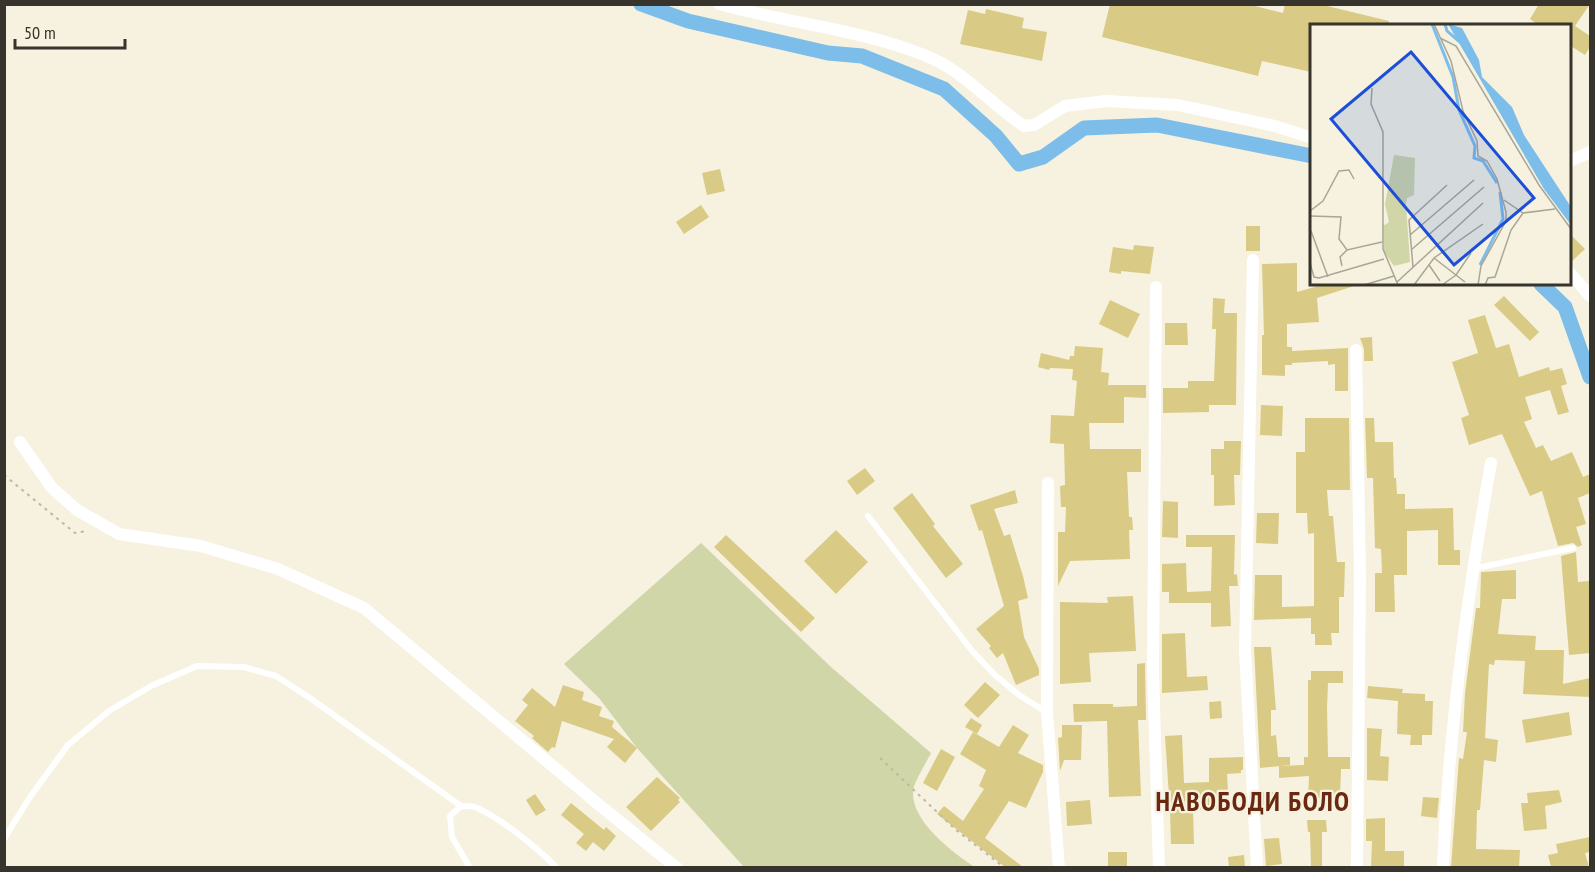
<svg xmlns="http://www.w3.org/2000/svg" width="1595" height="872" font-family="'PT Sans Narrow',sans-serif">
<rect width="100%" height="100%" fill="#f6f2df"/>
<path fill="#d0d6a7" d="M701,543L831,667L931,753C926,763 914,782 913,791C911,821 952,852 975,867H744L637,748L599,698L564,664Z"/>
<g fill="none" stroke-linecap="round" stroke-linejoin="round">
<g stroke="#7dbde9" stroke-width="15">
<polyline points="641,4 688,21 828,53 862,56 944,89 996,136 1019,164 1043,157 1084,128 1157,125 1312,156"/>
<polyline points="1541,284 1565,307 1590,377"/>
</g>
</g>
<g fill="#d9cb85">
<polygon points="1110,4 1247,4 1283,13 1285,4 1319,4 1389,21 1388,26 1311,26 1311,72 1262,61 1258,76 1102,37"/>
<polygon points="1539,4 1590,4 1575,26 1590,36 1590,47 1585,55 1569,45 1569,26 1540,26 1530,19"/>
<polygon points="986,9 1024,18 1022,28 1047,32 1042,61 960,44 968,10 985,14"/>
<polygon points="720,169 725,191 707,195 702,173"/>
<polygon points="701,205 709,217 684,234 676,222"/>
<rect x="1246" y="226" width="14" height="25"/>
<polygon points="1569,233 1585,249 1569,264"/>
<polygon points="1134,245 1154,247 1150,274 1121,271 1121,274 1109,272 1113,247 1133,250"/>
<polygon points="1297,263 1297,292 1325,284 1354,284 1354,286 1317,298 1319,322 1287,324 1287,347 1292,347 1292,351 1348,348 1348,391 1335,391 1335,364 1328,365 1328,361 1292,363 1292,365 1285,365 1285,376 1262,375 1262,335 1264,335 1262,264"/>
<polygon points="1504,296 1539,332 1530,341 1494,305"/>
<polygon points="1213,298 1225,299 1224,313 1237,313 1236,405 1209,405 1209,412 1163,413 1163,388 1188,388 1188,381 1214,381 1216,329 1212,329"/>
<polygon points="1110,300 1140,314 1128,338 1099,324"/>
<polygon points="1485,315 1496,348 1509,344 1519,377 1549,367 1550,371 1562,368 1567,384 1561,386 1569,412 1558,415 1550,390 1525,397 1532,419 1524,422 1536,448 1543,445 1551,461 1572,452 1583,477 1590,474 1590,493 1578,498 1586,524 1576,527 1582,545 1578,547 1573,543 1558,546 1542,491 1530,496 1502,434 1469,445 1461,418 1469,415 1452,362 1478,353 1468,320"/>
<polygon points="1165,323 1187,323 1188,345 1165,345"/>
<polygon points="1372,337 1373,361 1364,361 1364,349 1360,338"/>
<polygon points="1075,346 1103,348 1101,372 1109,373 1108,385 1146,385 1146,398 1124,397 1124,423 1089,423 1090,449 1141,449 1141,472 1127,472 1129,517 1132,517 1133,530 1129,530 1130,559 1070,561 1058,586 1058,532 1065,532 1066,507 1061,507 1060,486 1065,485 1064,444 1050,443 1051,415 1074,416 1077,381 1072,380 1073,369 1050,368 1049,370 1038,367 1041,353 1069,360 1070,356 1074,356"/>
<polygon points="1261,405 1283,406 1282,436 1260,435"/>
<polygon points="1305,418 1349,418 1350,490 1327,490 1329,516 1333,516 1337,562 1345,562 1344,597 1339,597 1339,633 1331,633 1332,645 1315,645 1315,634 1311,634 1311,618 1254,620 1255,575 1282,575 1282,607 1314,606 1314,533 1308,534 1307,513 1296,513 1296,452 1305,452"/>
<polygon points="1365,418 1374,418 1375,442 1393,442 1394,478 1396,478 1397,494 1405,494 1405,509 1453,508 1454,550 1460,550 1460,565 1438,565 1438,530 1407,531 1407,575 1394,575 1395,612 1375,612 1375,573 1382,573 1381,549 1375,548 1373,478 1367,478"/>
<polygon points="1224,441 1241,441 1240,475 1234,475 1235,505 1214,506 1214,475 1211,475 1211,449 1224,449"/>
<polygon points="865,468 875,481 857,495 847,481"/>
<polygon points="1015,490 1018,503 994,509 1004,536 1010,534 1023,576 1028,598 1018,601 1024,637 1039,669 1039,675 1016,685 1003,653 997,658 989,648 991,646 976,629 1004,606 982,530 979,531 970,505"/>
<polygon points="912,493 935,524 933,526 963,564 946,578 893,508"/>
<polygon points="1163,501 1178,502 1178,538 1162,537"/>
<polygon points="1257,513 1279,513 1278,544 1256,543"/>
<polygon points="836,530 868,562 836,594 804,561"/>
<polygon points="726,535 815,618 801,632 714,547"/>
<polygon points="1186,535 1235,535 1234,575 1237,574 1238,586 1229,586 1231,626 1211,627 1211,603 1169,603 1169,592 1162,592 1162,564 1186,563 1187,592 1211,591 1212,547 1186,547"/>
<polygon points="1576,552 1578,582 1589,581 1590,653 1569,655 1561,556"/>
<polygon points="1516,570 1516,599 1502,599 1498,634 1536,636 1535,650 1564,650 1563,684 1590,678 1590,697 1523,694 1525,661 1495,660 1494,665 1489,664 1485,738 1498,740 1496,762 1484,760 1480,810 1477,810 1476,849 1520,850 1519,867 1451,867 1459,758 1463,759 1467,732 1463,732 1465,693 1476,608 1480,608 1481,572"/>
<polygon points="1133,596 1136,651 1089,653 1091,682 1060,684 1060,602 1108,603 1107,597"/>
<polygon points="1185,633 1187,677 1207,676 1208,690 1162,693 1162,634"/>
<polygon points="1254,647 1271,647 1276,710 1271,710 1271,736 1276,735 1278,757 1290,757 1290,765 1260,768"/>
<polygon points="1145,663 1146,720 1138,720 1141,796 1109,797 1107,721 1074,722 1073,704 1113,704 1113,707 1137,706 1137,664"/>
<polygon points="1311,671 1343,671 1343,683 1328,683 1327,708 1328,757 1350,757 1350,769 1341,769 1340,798 1308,798 1309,776 1279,778 1279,766 1304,765 1304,757 1308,757 1308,680 1311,680"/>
<polygon points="985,682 1000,695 978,718 964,705"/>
<polygon points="563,685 584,692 582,700 602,707 599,716 614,721 612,727 637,748 625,763 607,747 614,739 562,721 555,748 552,747 548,752 532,738 534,736 515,721 528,705 522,700 532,688 555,707"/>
<polygon points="1368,686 1403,689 1402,693 1425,694 1425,701 1433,701 1432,735 1422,735 1422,745 1410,745 1411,735 1397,734 1398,701 1367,698"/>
<polygon points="1221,701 1222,718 1210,719 1209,702"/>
<polygon points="1569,712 1572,735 1526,743 1522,720"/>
<polygon points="971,718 982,725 977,734 965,727"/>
<polygon points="1013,725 1029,735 1018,753 1043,765 1043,772 1026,808 1009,801 985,838 1023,867 1005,867 937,814 944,806 963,821 984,789 979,786 986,770 960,754 973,732 999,747"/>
<polygon points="1062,725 1082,725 1081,760 1064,760 1060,771 1058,738 1062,737"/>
<polygon points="1367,728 1382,729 1380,756 1389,757 1388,781 1367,780"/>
<polygon points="1182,735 1184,783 1209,782 1209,758 1243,757 1243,770 1241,770 1241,773 1227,774 1229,808 1193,810 1194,844 1171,844 1170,812 1166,812 1165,796 1169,796 1165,736"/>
<polygon points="941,749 955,757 937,791 923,783"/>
<polygon points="657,777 680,798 678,800 680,802 651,831 626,807"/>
<polygon points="1559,790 1562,802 1545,806 1547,829 1524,831 1521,803 1528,803 1527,793"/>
<polygon points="1261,792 1279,792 1280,805 1262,805"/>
<polygon points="535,794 546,810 536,816 526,800"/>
<polygon points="1423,797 1439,798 1437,818 1421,816"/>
<polygon points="1090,800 1092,824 1067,826 1066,802"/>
<polygon points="571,803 604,830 606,827 616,836 604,851 593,842 586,851 576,843 584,834 561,815"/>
<polygon points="1385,818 1385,851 1404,851 1404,867 1371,867 1372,841 1366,841 1366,819"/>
<polygon points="1307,820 1326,820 1327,832 1322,832 1322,867 1311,867 1310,832 1308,832"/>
<polygon points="1590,837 1590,852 1585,853 1589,867 1551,867 1548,855 1558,853 1556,844"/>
<polygon points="1279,838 1282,864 1266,866 1264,839"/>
<rect x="1108" y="852" width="19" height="15"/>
<polygon points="1244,855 1245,867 1229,867 1228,857"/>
</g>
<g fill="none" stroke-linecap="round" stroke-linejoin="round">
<g stroke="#bcb9a9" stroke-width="2" stroke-dasharray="3 4.5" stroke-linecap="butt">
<polyline points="4,475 75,533 87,531"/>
<polyline points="880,758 956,830 1005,868"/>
</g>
<g stroke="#fff" stroke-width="6">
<polyline points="868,516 973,652 995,675 1019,695 1046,712"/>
<polyline points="1472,569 1573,548"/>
<polyline points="4,839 30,797 68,745 109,711 151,686 197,666 244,667 276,676 310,698 461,806"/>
<path d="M470,868L452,837L450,816L461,806C466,806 471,806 475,807C499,817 539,849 557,868"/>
</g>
<g stroke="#fff" stroke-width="12">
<path d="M719,4C787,23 858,29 924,55C964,70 990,104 1024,126L1034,125L1065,106L1106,101L1178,105L1275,126L1312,138"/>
<polyline points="1570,161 1590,152"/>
<polyline points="1253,260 1245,651 1257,868"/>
<polyline points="1570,273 1590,296"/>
<polyline points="1156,287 1153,671 1159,868"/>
<polyline points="1356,350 1360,576 1357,868"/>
<polyline points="20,442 52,488 77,510 119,534 201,546 278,569 364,608 598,804 677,868"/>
<polyline points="1048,483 1047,712 1059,868"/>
<path d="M1443,868C1448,732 1467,597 1491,463"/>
</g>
</g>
<g text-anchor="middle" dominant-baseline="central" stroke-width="4.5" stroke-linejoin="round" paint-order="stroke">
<g font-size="27" font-weight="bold" letter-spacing="1.5" fill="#6a2810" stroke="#f6f2df">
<text x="1253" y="801">НАВОБОДИ БОЛО</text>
</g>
</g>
<g transform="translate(1310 24)">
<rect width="261" height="261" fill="#f6f2df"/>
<path d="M84,131L105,134L104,171L97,174L96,181L100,238L84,242L74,228L73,202L79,198L75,180Z" fill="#d0d6a7"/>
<path d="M138,0L152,4L169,36L172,53L202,83L214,111L261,183V201L234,165Z" fill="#7dbde9"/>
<path fill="none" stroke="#7dbde9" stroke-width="3" d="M122,0L143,53L149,86L165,122L164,134L173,137L187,159M135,0L137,7L151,19M170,241L193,195L190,168"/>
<path fill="none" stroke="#a9a698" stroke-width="1.5" d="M124,0L141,37L153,87L167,117L168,132L177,137L187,155L196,188V197L171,242L168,261M130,14L146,22L229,161L261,205M62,64L61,80L73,108V225L88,261M194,176L213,189L245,185M0,187L13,177L29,147L39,146L44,155M0,192L31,193L29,215L37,226L72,218M1,207L18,253M100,211L164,156M101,226L174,163M124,234L155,258M0,239L4,253L9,254L74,235M119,241L130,257M32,242L30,233L37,226M103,243L99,196L137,161M87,258L173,179M54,261L84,252M104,261L124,234L173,200M132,261L146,251L161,229M175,261L178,254L185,253L201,206L213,189"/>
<path fill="#1d4ed8" fill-opacity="0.15" stroke="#1d4ed8" stroke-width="3" d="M101,28L224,174L144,241L21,95Z"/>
<rect width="261" height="261" fill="none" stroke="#36342d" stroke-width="3"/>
</g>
<rect width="1595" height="872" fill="none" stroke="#36342d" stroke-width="12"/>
<path d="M15 39v9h110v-9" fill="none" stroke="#36342d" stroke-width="3"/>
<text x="24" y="39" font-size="18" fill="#36342d" stroke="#f6f2df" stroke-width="4.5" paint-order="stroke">50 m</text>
</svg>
